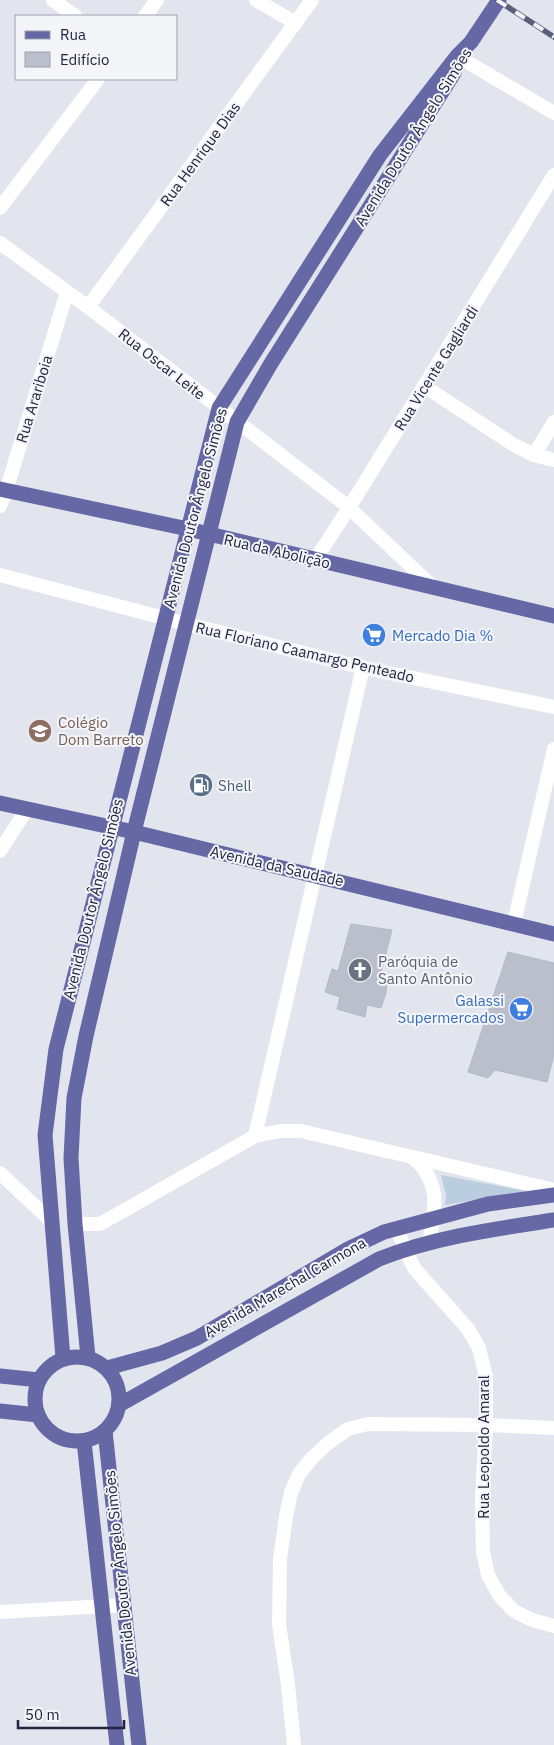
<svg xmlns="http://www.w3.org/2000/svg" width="554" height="1745" font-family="'IBM Plex Sans',sans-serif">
<rect width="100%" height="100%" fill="#e2e5ed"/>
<polygon fill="#bacedf" points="441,1175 526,1191 445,1205 446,1195"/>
<g fill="#bbbecb" stroke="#b4b8c7">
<polygon points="351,924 392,930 379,981 387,983 386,993 381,1008 367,1005 365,1017 337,1009 340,997 325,992 332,969 338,971"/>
<polygon points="508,952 554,963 554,1055 547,1082 495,1070 488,1078 468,1072"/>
</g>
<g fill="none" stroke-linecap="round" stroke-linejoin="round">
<g stroke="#fff" stroke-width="14">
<polyline points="53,0 75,16"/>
<polyline points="256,0 296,23"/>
<polyline points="145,16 157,0"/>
<polyline points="457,56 554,113"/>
<polyline points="0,208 98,79"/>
<polyline points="0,243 88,307 346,505 433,587"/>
<polyline points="88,307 312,0"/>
<polyline points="424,386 514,445 534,455 554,460"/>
<polyline points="534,455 554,422"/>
<polyline points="0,506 6,491 67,292"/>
<polyline points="315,560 349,508 554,175"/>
<polyline points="0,575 187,624 360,667 554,707"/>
<polyline points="0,851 27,809"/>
<polyline points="514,923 554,749"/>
<polyline points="255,1136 363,667"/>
<path d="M414,1158C442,1184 435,1209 429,1243"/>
<polyline points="0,1173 51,1221"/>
<polyline points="75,1224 100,1224 255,1136 280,1131 301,1131 554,1190"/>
<polyline points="397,1228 405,1249 414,1268 468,1329 479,1348 486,1377 486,1425 482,1498 483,1552 488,1575 499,1595 514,1611 532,1620 554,1626"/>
<polyline points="0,1612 124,1605"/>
<polyline points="294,1745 288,1685 279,1624 280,1559 286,1516 291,1493 299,1474 312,1458 328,1443 348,1429 368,1424 486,1425 554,1428"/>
</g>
<g stroke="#6568a4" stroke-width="15">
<polyline points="0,489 188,529 554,616"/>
<polyline points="0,803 134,832 554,934"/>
<circle cx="77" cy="1399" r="42"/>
<polyline points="88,1357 75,1224 71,1158 74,1098 86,1036 134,832 237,422 270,365 454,73"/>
<polyline points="63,1358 45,1135 56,1049 219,408 380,155 457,56 471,42 499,0"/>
<polyline points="107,1368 162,1353 197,1338 348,1249 384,1232 488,1204 554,1195"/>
<polyline points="0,1376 39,1380"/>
<path d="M119,1405L379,1259C435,1237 495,1229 554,1220"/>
<polyline points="0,1411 38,1415"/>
<polyline points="105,1431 139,1745"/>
<polyline points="84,1441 117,1745"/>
</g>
<g stroke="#5c5e7b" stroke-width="5.5">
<polyline id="rail" points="497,0 554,37"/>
</g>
<use href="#rail" stroke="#f3f5f9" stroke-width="4" stroke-dasharray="11" stroke-linecap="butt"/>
</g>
<defs>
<g id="supermarket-disc" transform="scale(1.25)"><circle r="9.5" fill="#3f7fe0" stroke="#f3f5f9"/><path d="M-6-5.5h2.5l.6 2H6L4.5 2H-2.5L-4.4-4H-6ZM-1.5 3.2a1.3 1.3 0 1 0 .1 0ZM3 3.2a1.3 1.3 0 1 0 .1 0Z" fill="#fff"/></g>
<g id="school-disc" transform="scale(1.25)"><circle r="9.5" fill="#8d6e63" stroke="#f3f5f9"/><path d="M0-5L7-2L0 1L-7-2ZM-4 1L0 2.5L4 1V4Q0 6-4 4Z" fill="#fff"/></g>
<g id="fuel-disc" transform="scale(1.25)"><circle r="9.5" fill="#5c6f8a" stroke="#f3f5f9"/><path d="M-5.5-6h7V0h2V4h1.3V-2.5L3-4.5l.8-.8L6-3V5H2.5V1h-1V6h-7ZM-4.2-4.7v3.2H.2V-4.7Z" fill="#fff"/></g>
<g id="church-disc" transform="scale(1.25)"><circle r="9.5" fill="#6b7280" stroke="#f3f5f9"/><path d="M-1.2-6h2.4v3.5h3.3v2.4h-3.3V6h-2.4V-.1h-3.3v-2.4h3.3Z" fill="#fff"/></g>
</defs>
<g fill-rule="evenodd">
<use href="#supermarket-disc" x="374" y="635"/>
<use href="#school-disc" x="40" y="731"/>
<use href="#fuel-disc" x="201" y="785"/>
<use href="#church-disc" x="360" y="970"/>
<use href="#supermarket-disc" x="521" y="1009"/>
</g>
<g text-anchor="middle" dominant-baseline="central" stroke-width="4" stroke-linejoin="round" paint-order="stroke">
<g font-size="15" fill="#21233f" stroke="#f3f5f9">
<text transform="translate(413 137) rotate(-58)">Avenida Doutor Ângelo Simões</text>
<text transform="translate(200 154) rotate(-54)">Rua Henrique Dias</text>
<text transform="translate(162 364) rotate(38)">Rua Oscar Leite</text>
<text transform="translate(436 368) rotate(-58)">Rua Vicente Gagliardi</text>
<text transform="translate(34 399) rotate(-73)">Rua Arariboia</text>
<text transform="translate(195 508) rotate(-75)">Avenida Doutor Ângelo Simões</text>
<text transform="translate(277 551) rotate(13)">Rua da Abolição</text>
<text transform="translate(305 652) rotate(13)">Rua Floriano Caamargo Penteado</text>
<text transform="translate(277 866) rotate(13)">Avenida da Saudade</text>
<text transform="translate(93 899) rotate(-76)">Avenida Doutor Ângelo Simões</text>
<text transform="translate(285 1287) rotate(-30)">Avenida Marechal Carmona</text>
<text transform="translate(483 1447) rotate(-90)">Rua Leopoldo Amaral</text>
<text transform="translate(120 1573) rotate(-96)">Avenida Doutor Ângelo Simões</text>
</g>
<g font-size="15" fill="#366cbe" stroke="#f3f5f9" text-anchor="start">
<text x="392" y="635">Mercado Dia %</text>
<text x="504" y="1000" text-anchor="end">Galassi<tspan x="504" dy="17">Supermercados</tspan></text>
</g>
<g font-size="15" fill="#785e54" stroke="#f3f5f9" text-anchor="start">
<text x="58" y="722">Colégio<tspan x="58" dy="17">Dom Barreto</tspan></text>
</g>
<g font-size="15" fill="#4e5e75" stroke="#f3f5f9" text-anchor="start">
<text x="218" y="785">Shell</text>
</g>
<g font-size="15" fill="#5b616d" stroke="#f3f5f9" text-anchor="start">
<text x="378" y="961">Paróquia de<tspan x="378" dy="17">Santo Antônio</tspan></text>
</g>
</g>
<rect x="15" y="15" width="162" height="65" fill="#f3f5f9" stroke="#9fa1af"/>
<rect x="25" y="31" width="25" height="8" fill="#6568a4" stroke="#9fa1af"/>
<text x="60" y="40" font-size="15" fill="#21233f">Rua</text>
<rect x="25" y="52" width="25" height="15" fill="#bbbecb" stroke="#9fa1af"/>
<text x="60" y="65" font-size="15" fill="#21233f">Edifício</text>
<path d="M18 1720v8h106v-8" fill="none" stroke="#21233f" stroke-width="2.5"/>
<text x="25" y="1720" font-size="15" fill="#21233f" stroke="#f3f5f9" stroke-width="4" paint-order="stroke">50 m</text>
</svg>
